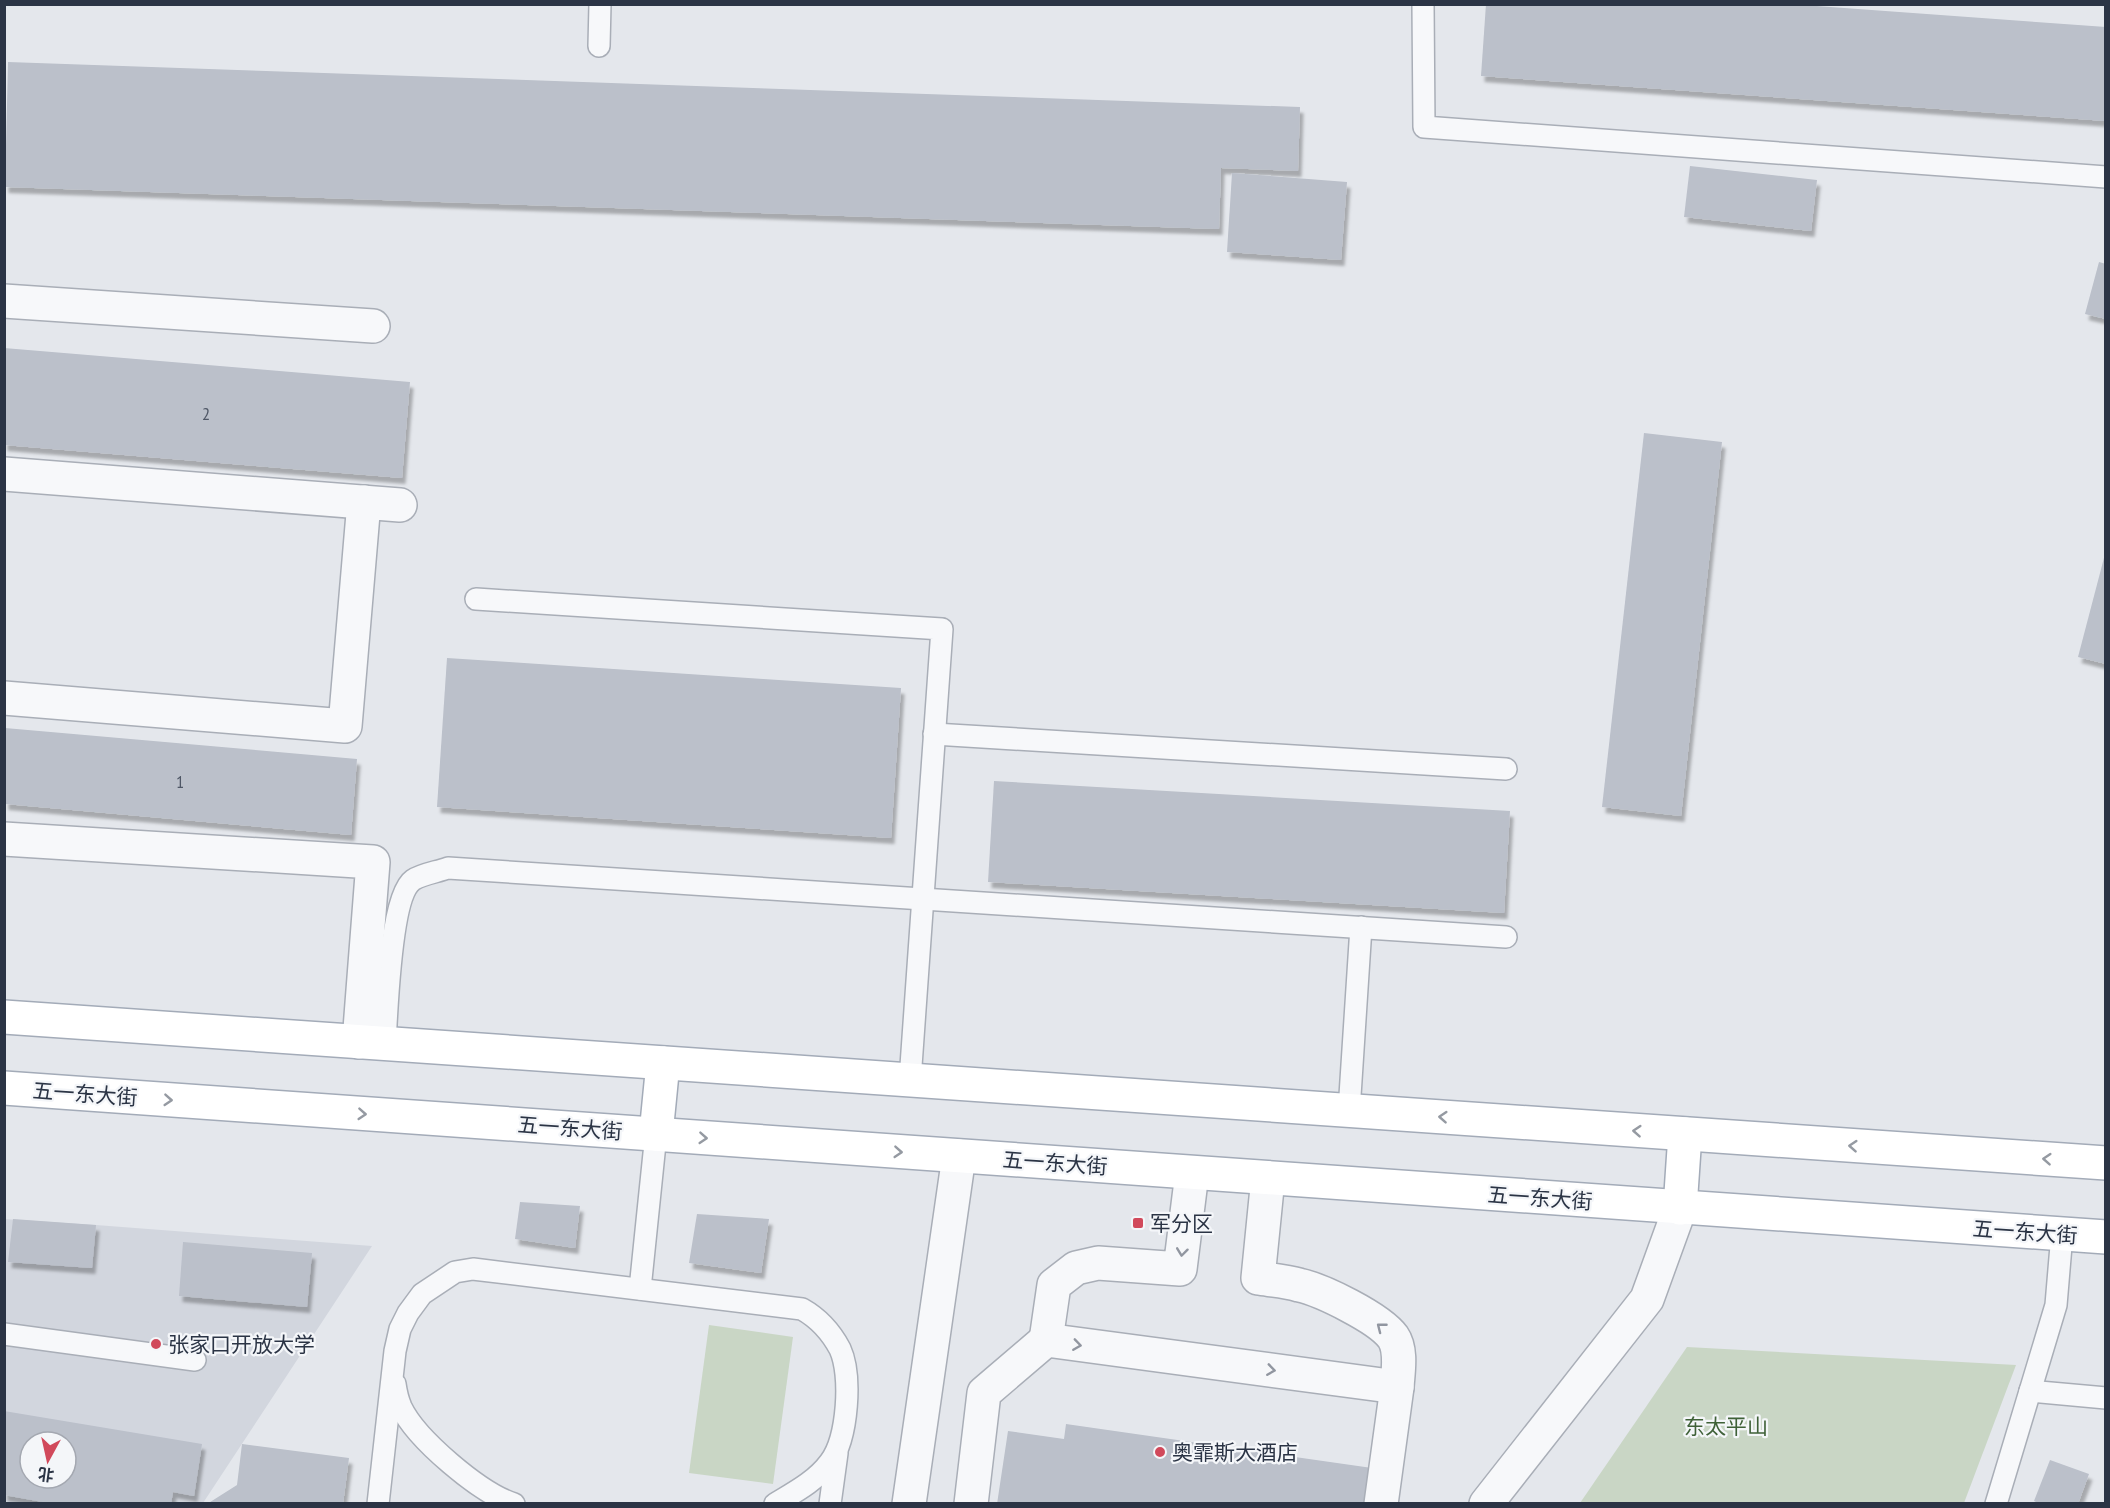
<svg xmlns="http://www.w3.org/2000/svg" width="2110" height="1508" font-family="'PT Sans Narrow','Noto Sans SC',sans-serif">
<defs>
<filter id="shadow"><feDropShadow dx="3.5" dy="6" stdDeviation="1.5" flood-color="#0004"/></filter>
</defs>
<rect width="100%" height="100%" fill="#e4e7ec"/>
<path fill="#d2d6de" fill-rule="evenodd" d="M4,1219L96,1225L372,1246L203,1503H5ZM30,1442H66V1478H30Z"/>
<g fill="#c9d6c5">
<polygon points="709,1325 793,1337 773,1484 689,1473"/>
<polygon points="1687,1347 2016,1365 1964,1503 1580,1503"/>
</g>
<g fill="#bbc0ca" fill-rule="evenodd" filter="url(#shadow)">
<polygon points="1486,4 1789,4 2106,27 2106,121 1481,76"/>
<polygon points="8,62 1300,107 1298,171 1221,168 1219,229 5,187"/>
<polygon points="1690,166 1817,180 1811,231 1684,217"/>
<polygon points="1232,173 1347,182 1341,260 1227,252"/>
<polygon points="2099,262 2106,264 2106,319 2085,314"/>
<polygon points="4,348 410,382 402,478 4,445"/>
<polygon points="1644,433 1722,442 1681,816 1602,807"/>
<polygon points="2105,554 2106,555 2106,664 2078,657"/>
<polygon points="447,658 901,688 891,838 437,807"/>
<polygon points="5,728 357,759 351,835 5,804"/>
<polygon points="994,781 1510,811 1504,913 988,882"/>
<polygon points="520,1202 580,1206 575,1248 515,1239"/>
<polygon points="697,1214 769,1219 761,1273 689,1263"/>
<polygon points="13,1219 96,1225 92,1268 8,1262"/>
<polygon points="183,1242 312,1253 307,1307 179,1296"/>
<path d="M4,1411L202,1444L194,1496L173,1492L171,1504H54L4,1495ZM30,1442H66V1478H30Z"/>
<polygon points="1066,1424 1372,1468 1367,1504 997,1504 1008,1431 1064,1439"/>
<polygon points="242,1444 349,1458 343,1504 207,1504 237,1485"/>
<polygon points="2050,1460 2089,1474 2078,1504 2040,1504 2034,1501"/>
</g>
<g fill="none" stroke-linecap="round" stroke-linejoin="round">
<g stroke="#a9aeb7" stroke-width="24">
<g id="lane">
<polyline points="1423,4 1424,127 2106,177"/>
<polyline points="599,46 600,4"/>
<polyline points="476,599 942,629 910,1080"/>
<polyline points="934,734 1506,769"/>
<path d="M385,1043C387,1013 390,896 413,880C422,874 437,872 448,868L1506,937"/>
<polyline points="1349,1111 1361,927"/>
<polyline points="640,1289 656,1134"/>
<polyline points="4,1334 195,1360"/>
<path d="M395,1384C396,1391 398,1400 401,1407C416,1439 480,1493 514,1504"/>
<polyline points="2030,1391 2106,1398"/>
<path d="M378,1504L395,1351L400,1329L408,1313L422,1294L455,1272L473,1269L802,1309C818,1318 831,1332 840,1349C852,1375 848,1438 830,1462C816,1481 795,1492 775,1504"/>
<polyline points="830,1504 837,1453"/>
<polyline points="1996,1504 2056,1305 2062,1234"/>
</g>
</g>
<g stroke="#a9aeb7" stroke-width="36">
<g id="street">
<polyline points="4,301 373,326"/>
<polyline points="4,474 400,505"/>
<polyline points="4,698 345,726 364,502"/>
<polyline points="4,839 373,862 359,1042"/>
<path d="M1192,1173L1180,1269L1098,1263L1076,1268L1054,1285L1046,1340L1397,1387C1398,1372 1402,1350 1393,1337C1379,1318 1322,1290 1299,1285C1286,1281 1271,1280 1258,1278L1268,1178"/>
<polyline points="909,1504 959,1156"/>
<polyline points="971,1504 984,1393 1046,1340"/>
<polyline points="1381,1504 1397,1387"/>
<polyline points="1486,1504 1647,1299 1680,1208"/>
</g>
</g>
<g stroke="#a3abb8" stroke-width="36">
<g id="primary">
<polyline points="4,1017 2106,1163"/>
<polyline points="4,1088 2106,1237"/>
<polyline points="656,1134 663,1063"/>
<polyline points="1680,1208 1685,1134"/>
</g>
</g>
<use href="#lane" stroke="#f7f8fa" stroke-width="21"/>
<use href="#street" stroke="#f7f8fa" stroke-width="33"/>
<use href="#primary" stroke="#fff" stroke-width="33"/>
</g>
<defs><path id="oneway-chevron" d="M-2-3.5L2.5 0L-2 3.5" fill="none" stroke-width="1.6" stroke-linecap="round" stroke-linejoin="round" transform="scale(1.5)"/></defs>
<g stroke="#959aa2">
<use href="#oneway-chevron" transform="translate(168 1100) rotate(4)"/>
<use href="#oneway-chevron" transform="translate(362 1114) rotate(4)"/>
<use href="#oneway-chevron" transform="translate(1443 1117) rotate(-176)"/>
<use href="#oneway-chevron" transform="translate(1637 1131) rotate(-176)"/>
<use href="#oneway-chevron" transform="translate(703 1138) rotate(4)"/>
<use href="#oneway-chevron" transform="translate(1853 1146) rotate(-176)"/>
<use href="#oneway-chevron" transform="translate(898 1152) rotate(4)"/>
<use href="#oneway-chevron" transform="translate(2047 1159) rotate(-176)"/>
</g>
<g stroke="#9196a0">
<use href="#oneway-chevron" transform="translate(1182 1252) rotate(97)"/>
<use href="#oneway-chevron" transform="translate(1381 1327) rotate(-142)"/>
<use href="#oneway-chevron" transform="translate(1077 1345) rotate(8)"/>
<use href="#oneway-chevron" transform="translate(1271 1370) rotate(8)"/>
</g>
<g fill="#d1495b" stroke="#f4f6f9" stroke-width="2">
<rect x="1132" y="1217" width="12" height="12" rx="3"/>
<circle cx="156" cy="1344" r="6"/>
<circle cx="1160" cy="1452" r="6"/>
</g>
<g text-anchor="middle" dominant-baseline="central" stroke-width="4.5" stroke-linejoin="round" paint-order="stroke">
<g font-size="18" fill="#4f5766">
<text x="206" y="413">2</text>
<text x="180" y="781">1</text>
</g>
<g font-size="21" fill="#2b3445" stroke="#f4f6f9">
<text transform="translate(85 1094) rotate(4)">五一东大街</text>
<text transform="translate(570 1128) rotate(4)">五一东大街</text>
<text transform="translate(1055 1163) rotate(4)">五一东大街</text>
<text transform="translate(1540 1198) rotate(4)">五一东大街</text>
<text transform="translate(2025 1232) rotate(4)">五一东大街</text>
</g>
<g font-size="21" fill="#2b3445" stroke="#f4f6f9" text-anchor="start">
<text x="1150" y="1223">军分区</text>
<text x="168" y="1344">张家口开放大学</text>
<text x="1172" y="1452">奥霏斯大酒店</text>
</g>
<g font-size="21" fill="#3f6138" stroke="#f4f6f9">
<text x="1726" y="1426">东太平山</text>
</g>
</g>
<rect width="2110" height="1508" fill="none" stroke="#2b3445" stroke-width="12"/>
<g transform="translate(48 1460) rotate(188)"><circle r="28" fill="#f4f6f9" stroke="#a4a8b1" stroke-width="1.5"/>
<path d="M0-4.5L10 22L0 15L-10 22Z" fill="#d1495b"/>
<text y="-9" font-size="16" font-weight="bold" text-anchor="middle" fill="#2b3445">北</text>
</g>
</svg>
